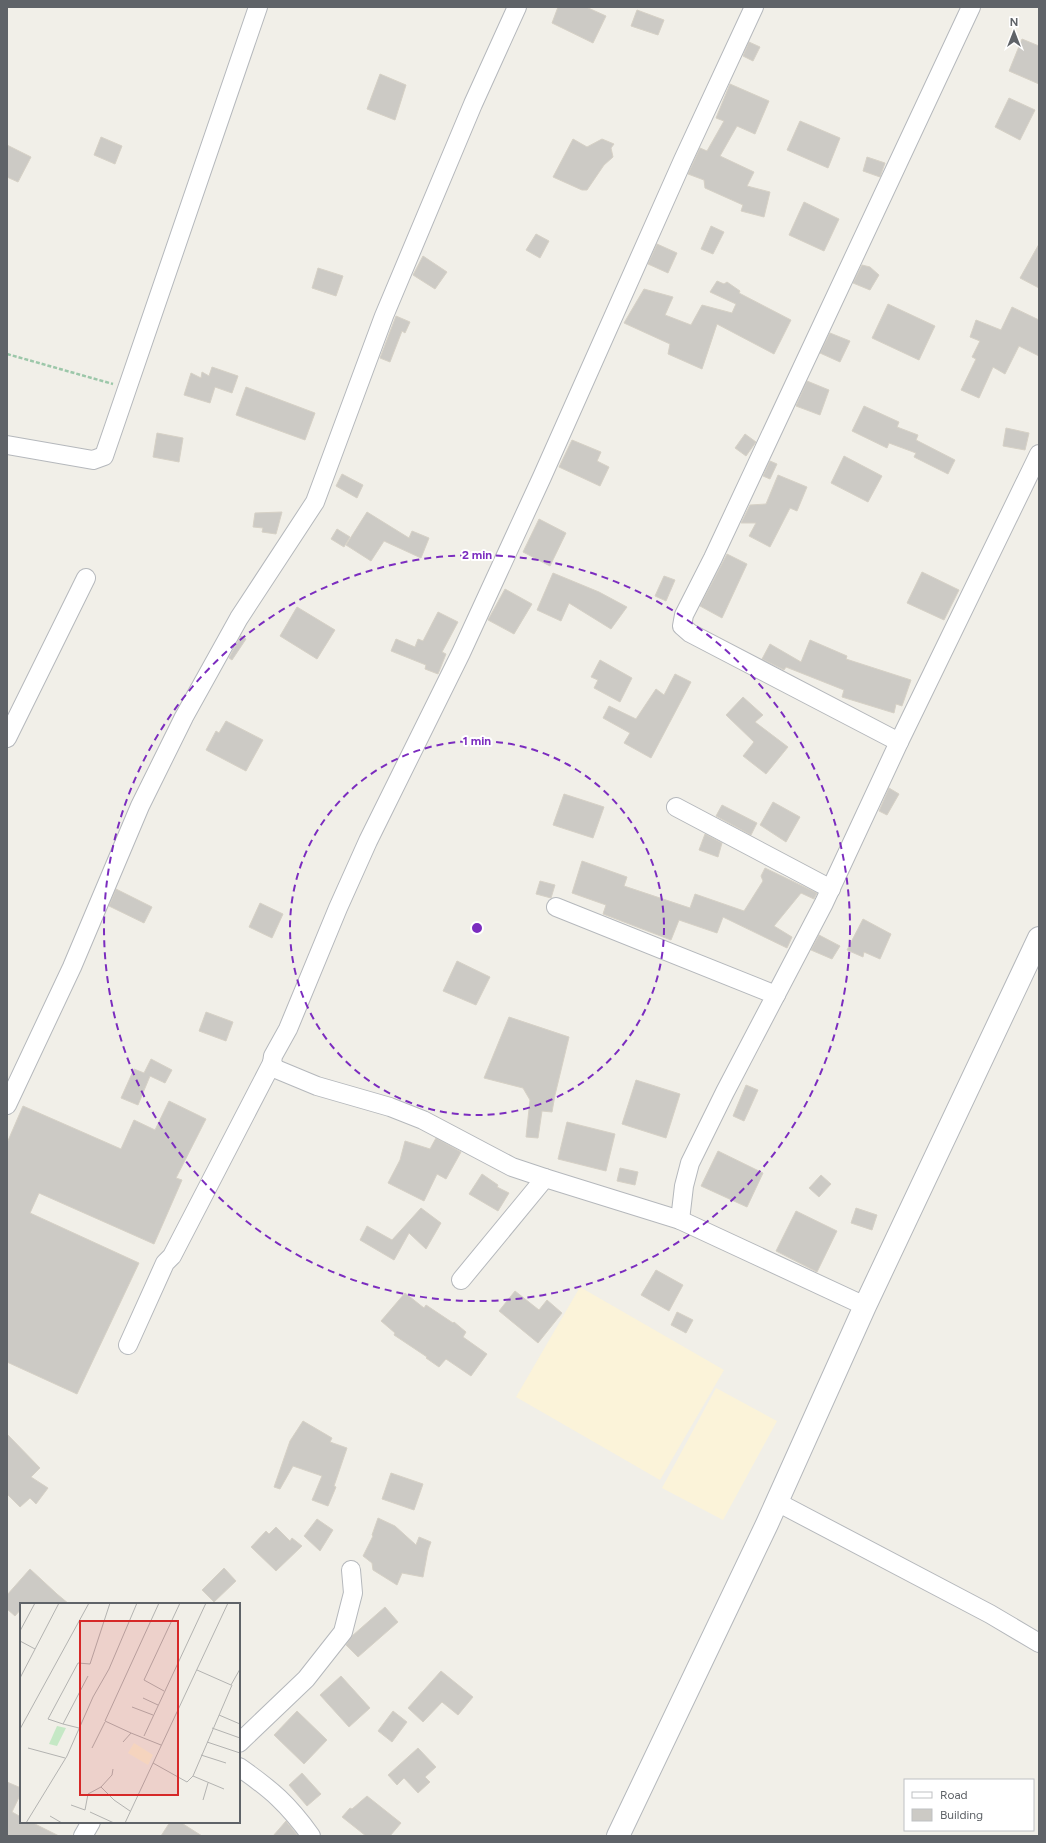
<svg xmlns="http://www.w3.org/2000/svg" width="1046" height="1843" font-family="Figtree,sans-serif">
<rect width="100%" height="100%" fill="#f1efe8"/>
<g fill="#fbf3d9">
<polygon points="580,1287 724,1370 660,1480 516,1397"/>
<polygon points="716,1388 777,1421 723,1520 662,1488"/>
</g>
<g fill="#cccac5" stroke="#d6d1c6">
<polygon points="558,7 586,7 606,16 593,43 552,23"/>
<polygon points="637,10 664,20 658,35 631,26"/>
<polygon points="1022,39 1039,46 1039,84 1009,71"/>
<polygon points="749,42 760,47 753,61 743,56"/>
<polygon points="380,74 406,85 395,120 367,109"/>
<polygon points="730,84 769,101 755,134 737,126 720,156 754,172 747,186 770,192 764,217 741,211 743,205 705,188 704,180 688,174 700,148 707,151 724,121 716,118"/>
<polygon points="1009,98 1035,110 1020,140 995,127"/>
<polygon points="800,121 840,138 828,168 787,150"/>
<polygon points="101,137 122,146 115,164 94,155"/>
<polygon points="573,139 587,147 602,139 614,144 611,148 613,157 604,165 587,190 582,190 553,177"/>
<polygon points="7,145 31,157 18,182 7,177"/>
<polygon points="867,157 885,163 880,177 863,171"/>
<polygon points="804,202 839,219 824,251 789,235"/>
<polygon points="711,226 724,232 713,254 701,249"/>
<polygon points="536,234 549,241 540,258 526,250"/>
<polygon points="657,244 677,253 668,273 648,264"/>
<polygon points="1039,244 1039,288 1020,278"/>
<polygon points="423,256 447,272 435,289 413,275"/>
<polygon points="862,265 870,267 879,275 870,290 853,283"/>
<polygon points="318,268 343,276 336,296 312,288"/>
<polygon points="717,281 724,284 727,282 740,291 739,293 791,320 774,354 717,324 702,369 668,354 670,344 624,323 644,289 673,297 665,315 691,325 702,305 732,313 736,304 710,292"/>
<polygon points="888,304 935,326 919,360 872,338"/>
<polygon points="1012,307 1039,320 1039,356 1019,346 1005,374 993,367 979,398 961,390 976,359 972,357 980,341 970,337 976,320 1001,330"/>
<polygon points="396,316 410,322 405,333 402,331 390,362 380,358"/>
<polygon points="830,333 850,341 840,362 820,353"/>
<polygon points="212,367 238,376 232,393 215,387 210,403 184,395 191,373 201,378 202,372 209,376"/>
<polygon points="807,381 829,390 820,415 796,406"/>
<polygon points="246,387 315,413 305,440 236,415"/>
<polygon points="864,406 899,422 897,427 918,435 916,440 955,460 948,474 914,457 916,453 889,443 887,448 852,431"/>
<polygon points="1006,428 1029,433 1025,450 1003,446"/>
<polygon points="157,433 183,438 179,462 153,457"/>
<polygon points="745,434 756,442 746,456 735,448"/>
<polygon points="572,440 601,452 597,461 609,467 600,486 559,467"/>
<polygon points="844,456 882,476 868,502 831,483"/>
<polygon points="770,461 777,464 770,479 763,476"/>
<polygon points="342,474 363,485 357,498 336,486"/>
<polygon points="778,475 807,487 797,511 790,508 770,547 749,536 756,523 741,523 750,505 766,504"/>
<polygon points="282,512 276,534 262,532 263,528 253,527 255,513"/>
<polygon points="367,512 409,538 412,531 429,538 421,558 384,541 371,561 346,545"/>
<polygon points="539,519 566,533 550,566 523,552"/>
<polygon points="337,529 350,537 344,547 331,539"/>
<polygon points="727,554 747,564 722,618 700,606"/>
<polygon points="922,572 959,590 944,620 907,603"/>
<polygon points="553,573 599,592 627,607 611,629 569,603 561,621 537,610"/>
<polygon points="664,576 675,580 666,601 655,596"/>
<polygon points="505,589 532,604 514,634 488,620"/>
<polygon points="297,607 335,630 317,659 280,636"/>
<polygon points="438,612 458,622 442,652 446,654 438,674 425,669 426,665 391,651 396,639 415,647 418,639 423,641"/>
<polygon points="241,636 246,639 232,660 229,658"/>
<polygon points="810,640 847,656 846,659 911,680 902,706 896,704 894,713 842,697 844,690 786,667 784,670 762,659 770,644 801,662"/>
<polygon points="600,660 632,678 620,702 594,688 598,680 591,677"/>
<polygon points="675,674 691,682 651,758 624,743 630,733 603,718 609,706 636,719 656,689 664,695"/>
<polygon points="743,697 763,715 755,722 788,747 766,774 743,756 754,742 726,715"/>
<polygon points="226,721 263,740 246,771 206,750 216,731 219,733"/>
<polygon points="889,788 899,794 887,815 879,811"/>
<polygon points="564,794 604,807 593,838 553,825"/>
<polygon points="773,802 800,817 786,842 760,825"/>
<polygon points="722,805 757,823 751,835 716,816"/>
<polygon points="705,834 722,843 718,857 699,850"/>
<polygon points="582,861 627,877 624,886 690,908 695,894 744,911 763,881 761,876 765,868 817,893 814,899 801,893 774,926 792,937 787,948 723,917 717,933 679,920 671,940 603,914 606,905 572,893"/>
<polygon points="540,881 555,885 551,898 536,894"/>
<polygon points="116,889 152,907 144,923 109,906"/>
<polygon points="260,903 283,914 272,938 249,927"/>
<polygon points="863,919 891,934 880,959 864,952 863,957 847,950"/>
<polygon points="819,935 840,946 832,959 811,950"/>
<polygon points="457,961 490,977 476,1005 443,991"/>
<polygon points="206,1012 233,1022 226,1041 199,1031"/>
<polygon points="509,1017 569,1037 555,1095 552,1112 542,1111 538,1138 526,1137 530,1100 523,1088 484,1078"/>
<polygon points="151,1059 172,1070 165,1083 150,1076 138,1105 121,1098 134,1069 144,1073"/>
<polygon points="636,1080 680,1094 666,1138 622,1124"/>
<polygon points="746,1085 758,1090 744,1121 733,1116"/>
<polygon points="169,1101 206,1119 176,1178 182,1180 154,1244 39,1193 30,1213 139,1263 77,1394 7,1362 7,1143 23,1106 121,1149 134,1120 155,1130"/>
<polygon points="567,1122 615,1134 606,1171 558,1159"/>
<polygon points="436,1138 461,1152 446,1179 437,1174 424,1201 388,1183 400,1160 405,1141 430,1149"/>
<polygon points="718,1151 763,1173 747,1207 701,1186"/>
<polygon points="620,1168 638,1172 635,1185 617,1181"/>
<polygon points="482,1174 498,1185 497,1187 509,1193 498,1211 469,1194"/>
<polygon points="821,1175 831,1184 819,1197 809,1188"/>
<polygon points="421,1208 441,1223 426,1249 409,1233 394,1260 360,1240 367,1226 392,1240"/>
<polygon points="856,1208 877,1215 872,1230 851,1223"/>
<polygon points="796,1211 837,1231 817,1272 776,1251"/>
<polygon points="656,1270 683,1285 669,1311 641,1295"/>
<polygon points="515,1291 539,1310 547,1300 562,1313 538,1343 499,1311"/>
<polygon points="405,1293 424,1308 426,1305 453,1323 454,1322 466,1332 463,1337 487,1354 471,1376 446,1359 439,1367 426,1358 427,1357 394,1335 395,1333 381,1321"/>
<polygon points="677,1312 693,1320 686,1333 671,1325"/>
<polygon points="303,1421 332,1438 330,1442 347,1448 334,1486 336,1487 328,1506 312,1500 322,1476 293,1466 280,1489 274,1487 290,1441"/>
<polygon points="7,1434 40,1468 31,1477 48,1488 36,1504 30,1498 20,1507 7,1494"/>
<polygon points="391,1473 423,1484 414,1510 382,1499"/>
<polygon points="378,1518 395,1526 416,1545 419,1537 431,1542 428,1550 423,1577 402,1573 397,1585 373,1570 372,1563 363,1556 373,1536 372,1535"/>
<polygon points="317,1519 333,1530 320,1551 304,1536"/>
<polygon points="276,1527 290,1541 292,1538 302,1546 276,1571 251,1547 266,1531 269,1534"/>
<polygon points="224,1568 236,1581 214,1602 202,1590"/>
<polygon points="30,1569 57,1594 69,1604 21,1604 21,1609 15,1616 7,1609 7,1595"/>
<polygon points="385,1607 398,1622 358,1657 346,1645 352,1636"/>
<polygon points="441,1671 473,1697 458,1715 442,1702 423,1722 408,1708"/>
<polygon points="341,1676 370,1708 349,1727 320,1695"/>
<polygon points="297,1711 327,1740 304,1764 274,1735"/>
<polygon points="393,1711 407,1722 392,1742 378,1731"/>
<polygon points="418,1748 436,1767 425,1777 430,1782 418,1793 404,1778 397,1785 388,1775"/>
<polygon points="302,1773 321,1794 307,1806 289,1785"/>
<polygon points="7,1782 21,1788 21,1793 12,1812 21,1817 21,1822 31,1822 59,1836 7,1836"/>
<polygon points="367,1796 401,1823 390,1836 366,1836 342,1817 350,1808 352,1809"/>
<polygon points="286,1821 298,1836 273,1836"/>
<polygon points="170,1822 180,1822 202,1836 161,1836"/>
</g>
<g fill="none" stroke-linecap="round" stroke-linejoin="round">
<g stroke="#b5b8bc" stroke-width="20">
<g id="minor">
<polyline points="7,445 93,460 104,456 258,7"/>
<polyline points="7,738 86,578"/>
<polyline points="899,742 690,633 682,626 684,615 713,558 971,7"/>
<polyline points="676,807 831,889"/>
<polyline points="556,907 776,995"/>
<polyline points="7,1105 72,967 140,806 184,717 239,618 315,502 384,316 473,104 517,7"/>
<polyline points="545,1178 512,1167 423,1120 390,1107 317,1086 276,1069 272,1063 273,1056 288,1029 338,908 368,841 461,653 542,477 683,160 754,7"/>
<polyline points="680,1220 684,1186 690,1163 725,1092 824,903 899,742 1039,454"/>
<polyline points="461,1280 545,1178 680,1220 865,1306"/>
<polyline points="128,1345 165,1263 172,1256 272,1063"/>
<polyline points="777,1502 990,1614 1039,1643"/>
<polyline points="239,1743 306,1679 343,1632 353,1593 351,1570"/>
<path d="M239,1767C272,1790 288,1804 311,1836"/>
<polyline points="83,1836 91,1822"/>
</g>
</g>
<g stroke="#b5b8bc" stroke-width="24">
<polyline id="tertiary" points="618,1836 767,1524 865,1306 1039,938"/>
</g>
<polyline stroke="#9cc7a9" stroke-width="2.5" stroke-dasharray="4 2" stroke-linecap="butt" points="7,354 113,384"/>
<use href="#minor" stroke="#fff" stroke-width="18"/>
<use href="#tertiary" stroke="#fff" stroke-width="22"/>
</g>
<g fill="none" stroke="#7b2cbf" stroke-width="2" stroke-dasharray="7 5">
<circle cx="477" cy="928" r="187"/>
<circle cx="477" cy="928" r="373"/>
</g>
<g transform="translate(20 1603)">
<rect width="220" height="220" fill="#f1efe8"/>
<path d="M37,123L46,125L37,143L29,141Z" fill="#c5e8c5"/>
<path d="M114,140L133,152L128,162L108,150Z" fill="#fbf3d9"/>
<path fill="none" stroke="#b3b3b1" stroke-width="1" d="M0,28L15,0M0,38L15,46M177,67L211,82L220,66M68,73L43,121L28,116L58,60L70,61L90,0M0,75L39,0M144,88L124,77L160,0M123,95L138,102M112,104L133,112M199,112L220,121M43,121L59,125M192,125L220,135M0,126L69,0M111,130L85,118L139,0M124,133L186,0M103,139L111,130L141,142M187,139L220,150M8,145L45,155M72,145L85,119M181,152L206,160M133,160L167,179L173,173M93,166L92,172L81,184L94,197L110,208M204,186L173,173L212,82M183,197L188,180M51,202L65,207L68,191L81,184M70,209L94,220M30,213L42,220M6,220L47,153L73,94L89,66L117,0M105,220L208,0"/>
<path fill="#d62828" fill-opacity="0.15" stroke="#d62828" stroke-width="2" d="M60,18H158V192H60Z"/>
<rect width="220" height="220" fill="none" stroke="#5f6368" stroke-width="2"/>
</g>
<circle cx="477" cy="928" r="6" fill="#7b2cbf" stroke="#fff" stroke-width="2"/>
<g font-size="12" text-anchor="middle" font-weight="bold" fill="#7b2cbf" stroke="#fff" stroke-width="4" stroke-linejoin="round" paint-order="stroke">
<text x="477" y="559">2 min</text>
<text x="477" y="745">1 min</text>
</g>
<rect width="1046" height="1843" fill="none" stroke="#5f6368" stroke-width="16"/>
<rect x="904" y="1779" width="130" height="52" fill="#ffffff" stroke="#bfc1c3"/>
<rect x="912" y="1792" width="20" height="6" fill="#ffffff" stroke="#bfc1c3"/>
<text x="940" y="1799" font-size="12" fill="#5f6368">Road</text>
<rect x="912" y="1809" width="20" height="12" fill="#cccac5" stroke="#bfc1c3"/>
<text x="940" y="1819" font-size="12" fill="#5f6368">Building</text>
<g transform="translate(1014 32)" stroke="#ffffff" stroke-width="3" paint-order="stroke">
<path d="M0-3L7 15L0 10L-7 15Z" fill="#5f6368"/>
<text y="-6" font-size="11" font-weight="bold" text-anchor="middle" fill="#5f6368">N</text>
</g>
</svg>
